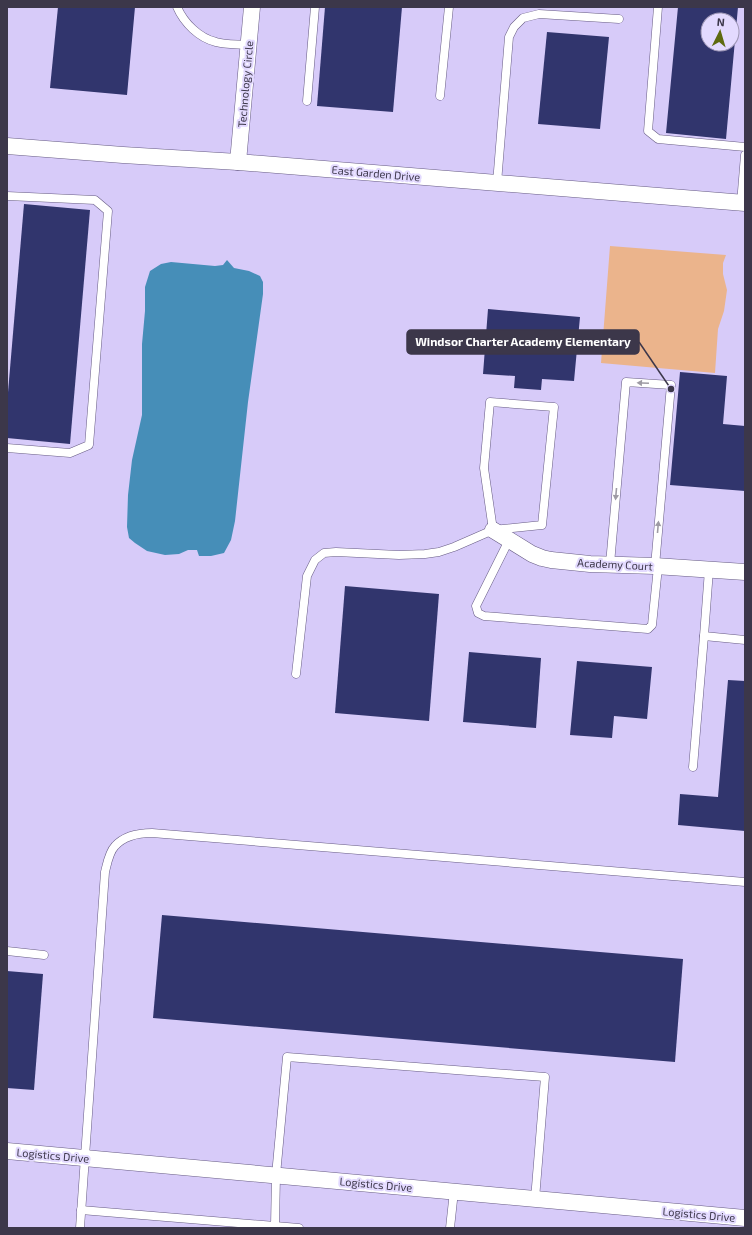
<svg xmlns="http://www.w3.org/2000/svg" width="752" height="1235" font-family="'Exo 2',sans-serif">
<rect width="100%" height="100%" fill="#d7cbf9"/>
<polygon fill="#ebb48c" points="610,246 726,255 723,263 723,274 727,290 724,311 718,329 715,373 601,363"/>
<polygon fill="#468eb8" points="227,260 234,268 249,271 260,276 263,282 263,294 248,402 235,521 231,540 224,553 211,556 199,556 197,550 188,550 179,554 165,555 147,551 135,543 129,538 127,527 128,495 132,460 142,415 142,344 145,311 145,287 150,271 161,264 171,262 215,266 223,265"/>
<g fill="#31356d" fill-rule="evenodd">
<polygon points="58,7 135,7 127,95 50,88"/>
<polygon points="325,7 402,7 393,112 317,106"/>
<path d="M678,7H738L726,139L666,133ZM708,20H732V44H708Z"/>
<polygon points="547,32 609,37 600,129 538,124"/>
<polygon points="24,204 90,210 70,444 7,438 7,404"/>
<polygon points="488,309 580,317 574,381 542,379 541,390 514,388 515,376 483,374"/>
<polygon points="680,372 727,376 723,424 745,426 745,491 670,485"/>
<polygon points="345,586 439,594 429,721 335,713"/>
<polygon points="469,652 541,658 536,728 463,722"/>
<polygon points="577,661 652,667 647,719 614,716 612,738 570,735"/>
<polygon points="728,680 745,681 745,831 678,825 680,794 718,797"/>
<polygon points="162,915 683,959 675,1062 153,1018"/>
<polygon points="7,971 43,974 34,1090 7,1088"/>
</g>
<g fill="none" stroke-linecap="round" stroke-linejoin="round">
<g stroke="#675c84" stroke-width="9">
<g id="service">
<path d="M177,7C184,23 199,38 216,42C226,45 238,44 248,45"/>
<polyline points="658,7 648,131 658,139 745,147"/>
<polyline points="440,96 449,7"/>
<polyline points="307,101 315,7"/>
<polyline points="497,183 509,37 514,27 523,18 539,14 619,19"/>
<polyline points="7,196 95,200 108,211 89,445 70,453 7,448"/>
<polyline points="741,203 745,155"/>
<polyline points="509,540 476,606 478,613 484,616 648,629 652,625 658,567"/>
<polyline points="610,564 626,382 671,385 655,566"/>
<polyline points="709,570 704,636 745,640"/>
<polyline points="296,674 307,576 315,560 324,553 336,552 399,555 425,554 439,552 454,547 493,530 542,525 554,407 490,402 484,468 493,530"/>
<polyline points="693,767 704,636"/>
<polyline points="7,951 44,955"/>
<polyline points="81,1210 275,1226 276,1175 287,1057 545,1077 535,1199"/>
<path d="M80,1228L105,872C107,864 109,852 115,846C124,836 139,833 152,833L745,882"/>
<polyline points="274,1228 275,1226 299,1228"/>
<polyline points="450,1228 454,1191"/>
</g>
</g>
<g stroke="#675c84" stroke-width="17">
<g id="minor">
<polyline points="7,146 123,155 238,162 745,203"/>
<polyline points="238,162 252,7"/>
<polyline points="493,530 532,554 542,558 551,560 590,564 655,566 745,572"/>
<polyline points="7,1151 745,1218"/>
</g>
</g>
<use href="#service" stroke="#fff" stroke-width="8"/>
<use href="#minor" stroke="#fff" stroke-width="16"/>
</g>
<defs><path id="oneway-solid" d="M-6-.8H1V-3.2L6.5 0L1 3.2V.8H-6Z"/></defs>
<g fill="#9e9ba4">
<use href="#oneway-solid" transform="translate(643 383) rotate(-177)"/>
<use href="#oneway-solid" transform="translate(616 494) rotate(95)"/>
<use href="#oneway-solid" transform="translate(658 527) rotate(-85)"/>
</g>
<g text-anchor="middle" dominant-baseline="central" stroke-width="4" stroke-linejoin="round" paint-order="stroke">
<g font-size="11" fill="#3c374a" stroke="#e3daff">
<text transform="translate(245 84) rotate(-85)">Technology Circle</text>
<text transform="translate(376 173) rotate(5)">East Garden Drive</text>
<text transform="translate(615 564) rotate(3)">Academy Court</text>
<text transform="translate(53 1155) rotate(5)">Logistics Drive</text>
<text transform="translate(376 1184) rotate(5)">Logistics Drive</text>
<text transform="translate(699 1214) rotate(5)">Logistics Drive</text>
</g>
</g>
<path fill="none" stroke="#3c374a" stroke-width="1.5" d="M671 389L639 342"/>
<circle fill="#3c374a" stroke="#e3daff" stroke-width="1.5" cx="671" cy="389" r="4"/>
<rect fill="#3c374a" stroke="#3c374a" stroke-width="1.5" x="407" y="330" width="232" height="24" rx="4"/>
<g font-size="12" text-anchor="middle" font-weight="bold" fill="#fff">
<text x="523" y="346">Windsor Charter Academy Elementary</text>
</g>
<rect width="752" height="1235" fill="none" stroke="#3c374a" stroke-width="16"/>
<g transform="translate(720 32) rotate(5)"><circle r="19" fill="#e3daff" stroke="#a099b7"/>
<path d="M0-3L7 15L0 10L-7 15Z" fill="#5e6a10"/>
<text y="-6" font-size="11" font-weight="bold" text-anchor="middle" fill="#3c374a">N</text>
</g>
</svg>
